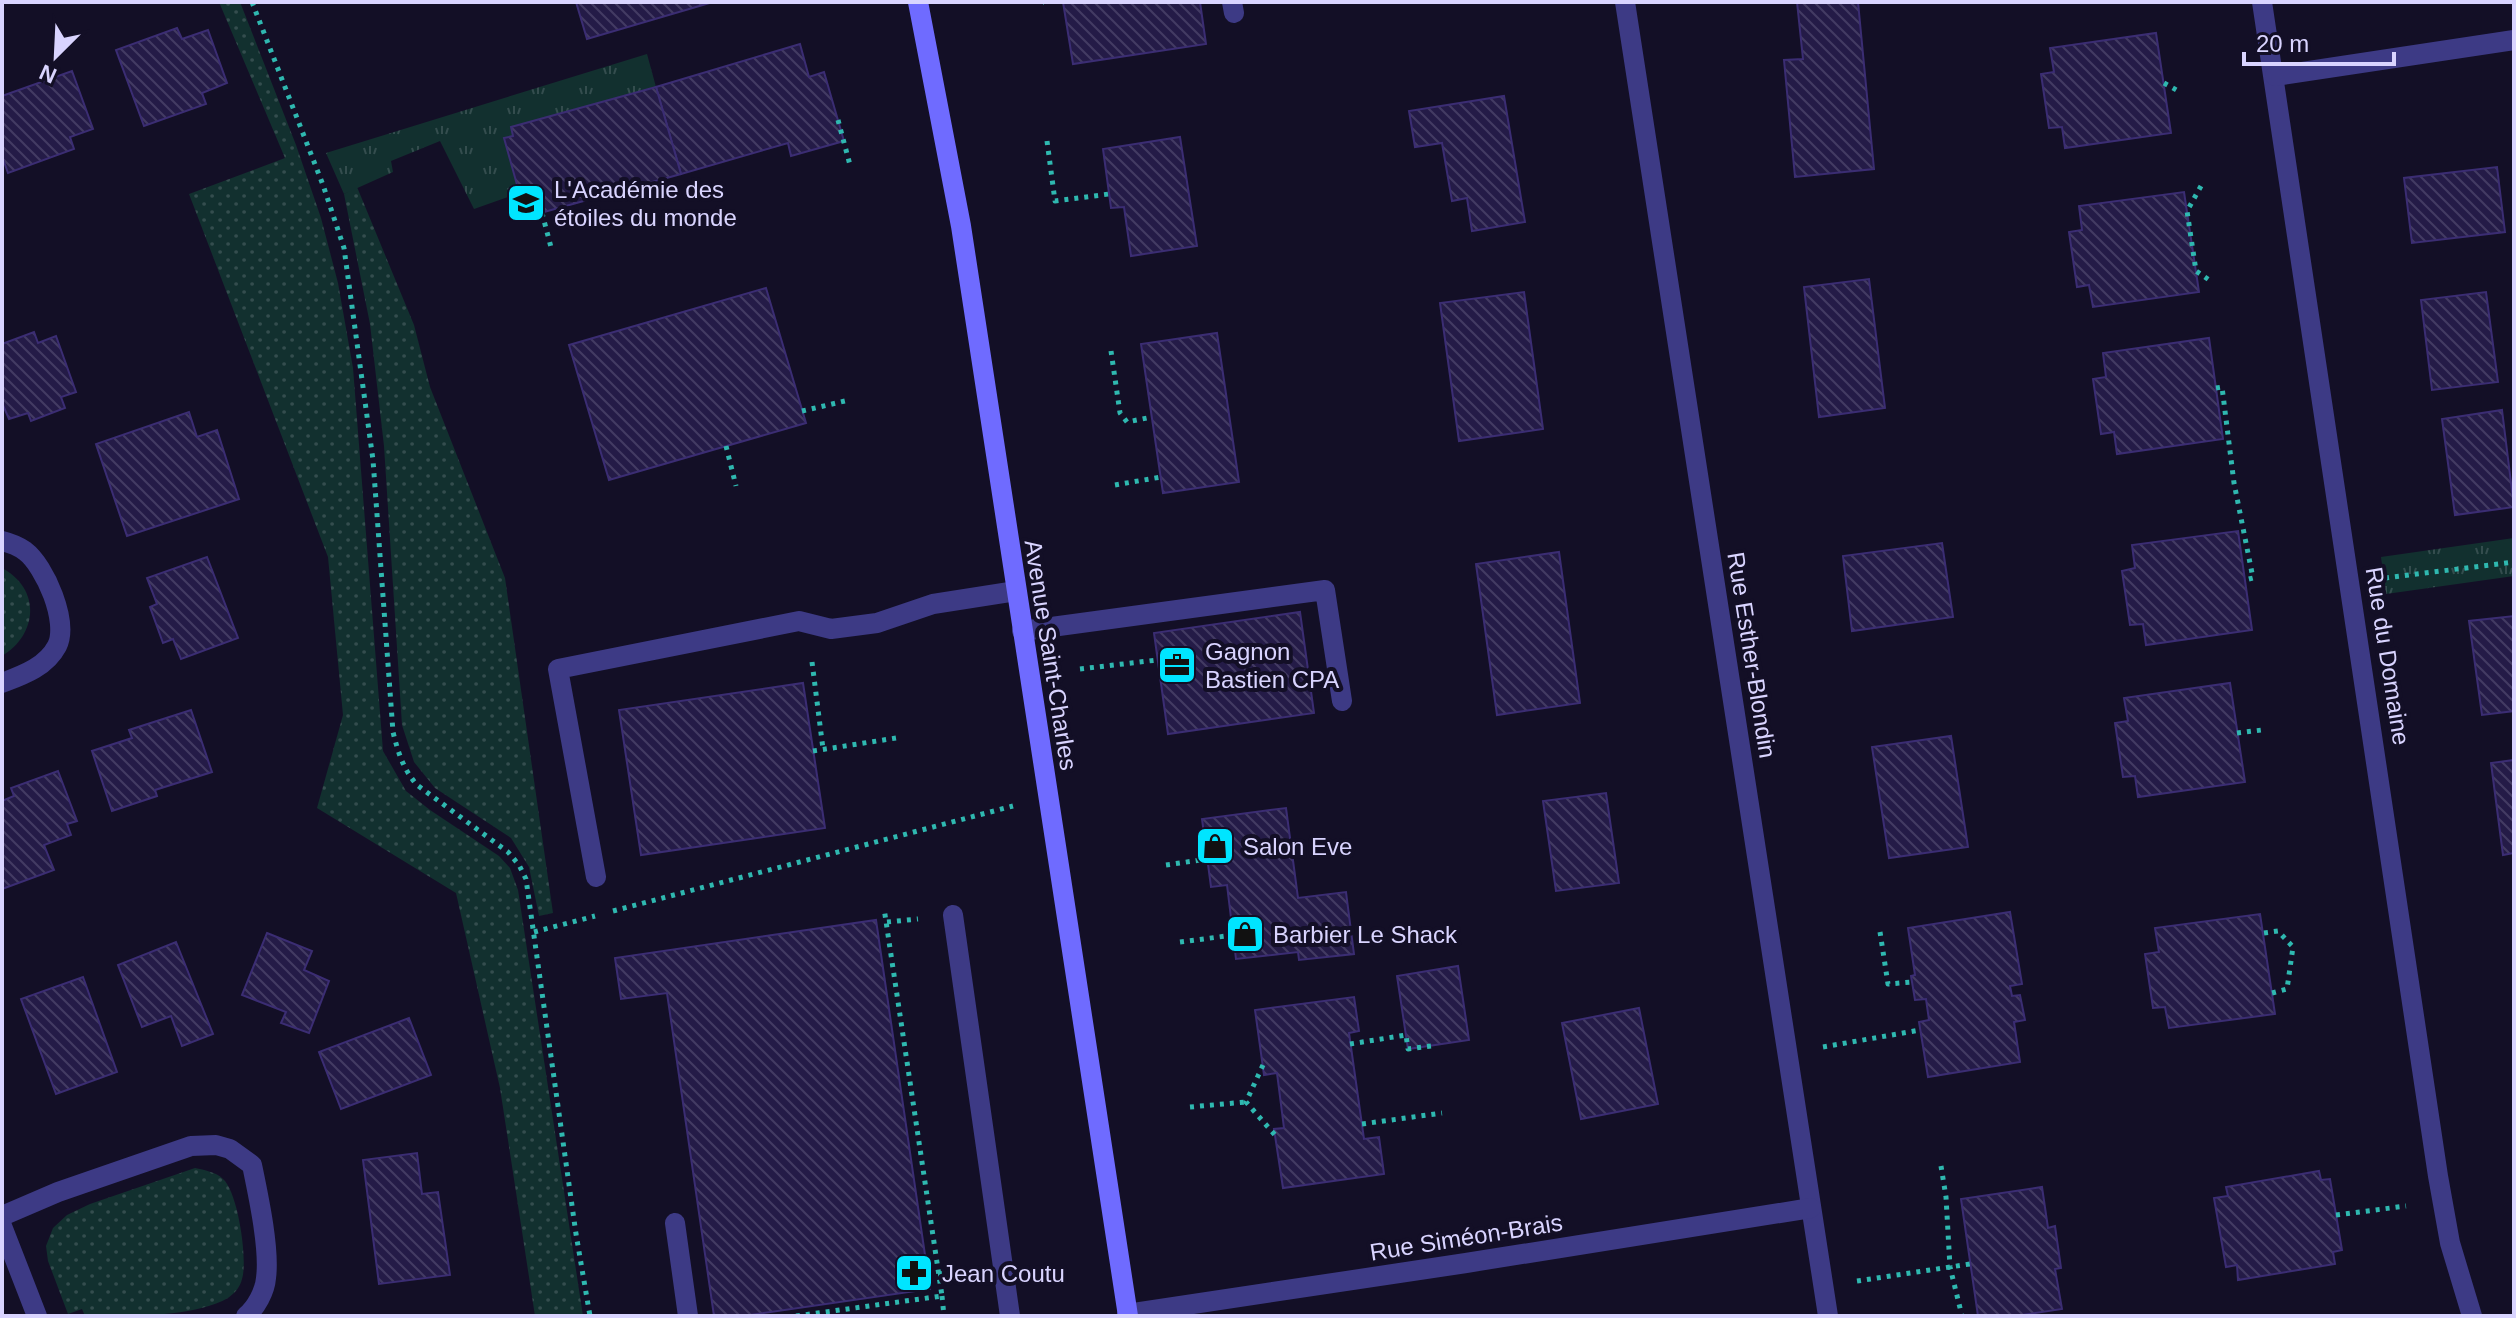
<svg xmlns="http://www.w3.org/2000/svg" width="2516" height="1318" font-family="Arial,sans-serif">
<defs>
<pattern id="grass-dots" width="8" height="8" patternUnits="userSpaceOnUse" patternTransform="scale(2)"><rect width="8" height="8" fill="#12302f"/><path d="M2 2h.1M6 6h.1" fill="none" stroke="#344d4e" stroke-width="1.8" stroke-linecap="round"/></pattern>
<pattern id="park-tufts" width="24" height="20" patternUnits="userSpaceOnUse" patternTransform="scale(2)"><rect width="24" height="20" fill="#12302f"/><path d="M3 7l-1-3M5 7V3M7 7l1-3M15 17l-1-3M17 17v-4M19 17l1-3" fill="none" stroke="#344d4e"/></pattern>
<pattern id="building-back-hatch" width="6" height="6" patternUnits="userSpaceOnUse" patternTransform="scale(2)"><rect width="6" height="6" fill="#241b47"/><path d="M-1 5l2 2M0 0l6 6M5-1l2 2" fill="none" stroke="#433b63"/></pattern>
</defs>
<rect width="100%" height="100%" fill="#130f26"/>
<g fill="url(#grass-dots)">
<polygon points="219,2 240,2 296,145 321,218 338,283 353,368 383,751 406,791 430,810 499,856 510,868 518,890 583,1316 535,1316 500,1088 456,893 317,808 343,715 328,557 189,194 285,158"/>
<polygon points="357,187 414,325 430,387 505,578 553,913 539,916 529,867 511,838 435,788 414,762 402,725 384,446 370,324 344,194"/>
<path d="M2,568C41,589 38,634 2,656Z"/>
<path d="M195,1168C204,1170 216,1172 223,1179C238,1192 248,1260 242,1279C240,1287 235,1293 228,1298C193,1318 127,1316 85,1316L82,1309L68,1314L48,1261L46,1246L53,1228L67,1215L90,1204Z"/>
</g>
<g fill="url(#park-tufts)">
<polygon points="647,54 656,87 512,127 519,193 474,209 440,141 391,161 393,172 344,194 326,153"/>
<polygon points="2514,538 2514,576 2386,594 2381,557"/>
</g>
<g fill="url(#building-back-hatch)" stroke="#3b2d73" stroke-width="2">
<polygon points="576,2 713,2 587,39"/>
<polygon points="1063,2 1200,2 1206,44 1073,64"/>
<polygon points="1797,2 1858,2 1874,169 1795,177 1784,60 1803,59"/>
<polygon points="177,28 182,39 208,30 227,83 202,93 206,104 144,126 116,50"/>
<polygon points="2156,33 2171,133 2065,148 2062,127 2049,128 2041,74 2054,72 2050,48"/>
<polygon points="800,44 809,77 824,72 844,141 791,156 788,143 681,174 656,87"/>
<polygon points="72,71 93,129 70,137 74,149 8,173 2,156 2,96"/>
<polygon points="656,87 681,174 526,217 504,138 513,136 511,127"/>
<polygon points="1504,96 1525,222 1472,231 1467,198 1452,201 1442,143 1415,147 1409,111"/>
<polygon points="1180,137 1197,246 1131,256 1124,207 1111,208 1103,149"/>
<polygon points="2497,167 2505,232 2412,243 2404,178"/>
<polygon points="2184,192 2199,292 2093,307 2089,285 2077,287 2069,232 2082,230 2079,206"/>
<polygon points="1869,279 1885,408 1819,417 1804,287"/>
<polygon points="766,288 806,423 609,480 569,345"/>
<polygon points="1524,292 1543,429 1459,441 1440,303"/>
<polygon points="2486,292 2498,382 2432,390 2421,300"/>
<polygon points="34,332 38,343 56,336 76,392 61,397 65,408 31,421 28,413 9,419 2,403 2,344"/>
<polygon points="1217,333 1239,482 1163,493 1141,344"/>
<polygon points="2209,338 2223,439 2117,454 2114,432 2101,434 2093,379 2106,377 2103,353"/>
<polygon points="2502,410 2514,507 2455,515 2442,419"/>
<polygon points="189,412 197,437 217,430 239,499 127,536 96,444"/>
<polygon points="2238,531 2252,630 2146,645 2143,624 2130,625 2122,571 2135,568 2132,545"/>
<polygon points="1942,543 1953,617 1852,631 1843,556"/>
<polygon points="1559,552 1580,703 1497,715 1476,564"/>
<polygon points="207,557 238,638 181,659 173,639 163,643 150,607 157,604 147,578"/>
<polygon points="1300,612 1314,713 1168,734 1154,633"/>
<polygon points="2514,616 2514,711 2482,715 2469,621"/>
<polygon points="803,683 825,828 641,855 619,710"/>
<polygon points="2230,683 2245,782 2138,797 2135,776 2123,777 2115,723 2128,721 2124,698"/>
<polygon points="191,710 212,772 155,790 157,796 112,811 92,751 132,738 129,730"/>
<polygon points="1951,736 1968,847 1889,858 1872,747"/>
<polygon points="2514,760 2514,853 2503,855 2491,763"/>
<polygon points="58,771 77,821 67,824 71,835 44,845 54,870 2,889 2,801 14,796 11,788"/>
<polygon points="1606,793 1619,883 1556,891 1543,801"/>
<polygon points="1286,808 1298,898 1346,892 1354,954 1299,960 1298,952 1236,959 1227,885 1211,887 1202,819"/>
<polygon points="2010,912 2022,984 2010,986 2012,996 2020,995 2025,1020 2014,1022 2020,1062 1928,1077 1919,1022 1929,1020 1926,999 1915,1000 1911,976 1915,975 1908,928"/>
<polygon points="2260,914 2275,1014 2169,1028 2165,1007 2153,1008 2145,954 2159,952 2155,928"/>
<polygon points="876,920 930,1289 743,1316 714,1316 667,993 621,999 615,958"/>
<polygon points="267,933 312,951 304,970 329,981 309,1033 281,1023 286,1012 242,995"/>
<polygon points="176,942 213,1034 182,1046 171,1016 142,1027 118,965"/>
<polygon points="1458,966 1469,1040 1408,1049 1397,976"/>
<polygon points="83,977 117,1072 56,1094 21,999"/>
<polygon points="1354,997 1359,1031 1349,1033 1364,1139 1379,1137 1384,1174 1283,1188 1274,1129 1284,1128 1277,1073 1264,1075 1255,1010"/>
<polygon points="1639,1008 1658,1104 1581,1119 1562,1023"/>
<polygon points="409,1018 431,1075 341,1109 319,1052"/>
<polygon points="417,1153 422,1194 438,1192 450,1275 379,1284 363,1160"/>
<polygon points="2319,1171 2321,1180 2330,1179 2342,1250 2333,1252 2335,1264 2238,1280 2237,1265 2226,1267 2214,1198 2228,1196 2226,1187"/>
<polygon points="2042,1187 2048,1228 2055,1226 2061,1268 2055,1269 2062,1309 2015,1316 1978,1316 1961,1199"/>
</g>
<g fill="none" stroke-linecap="round" stroke-linejoin="round">
<g stroke="#2fb8b0" stroke-width="5" stroke-dasharray="4 6" stroke-linecap="butt">
<path d="M252,2L323,185L344,248L373,460L393,732C398,752 403,769 417,785L508,852L519,865L526,879L576,1234L590,1316"/>
<polyline points="1043,2 1044,2"/>
<polyline points="2164,83 2180,92"/>
<polyline points="838,120 850,165"/>
<polyline points="1047,141 1055,201 1109,194"/>
<polyline points="2201,186 2187,211 2196,271 2212,282"/>
<polyline points="542,213 552,251"/>
<polyline points="1111,351 1120,413 1127,422 1152,417"/>
<polyline points="2216,388 2222,387 2234,483 2253,578 2245,580"/>
<polyline points="802,411 845,401"/>
<polyline points="726,446 736,486"/>
<polyline points="1115,485 1161,477"/>
<polyline points="2385,578 2514,562"/>
<polyline points="812,662 823,749"/>
<polyline points="1080,669 1157,660"/>
<polyline points="2237,733 2262,730"/>
<polyline points="813,751 896,738"/>
<polyline points="1166,865 1207,859"/>
<polyline points="613,911 1013,806"/>
<polyline points="887,922 918,919"/>
<polyline points="534,932 595,916"/>
<polyline points="1880,932 1888,984 1912,982"/>
<polyline points="2264,933 2278,931 2293,947 2287,989 2272,993"/>
<polyline points="1180,942 1234,935"/>
<polyline points="1350,1044 1406,1035 1408,1049 1431,1046"/>
<polyline points="1823,1047 1920,1030"/>
<polyline points="1263,1065 1246,1102 1275,1135"/>
<polyline points="1190,1107 1246,1102"/>
<polyline points="1362,1124 1442,1113"/>
<polyline points="1941,1166 1946,1197 1950,1267 1962,1316"/>
<polyline points="2336,1215 2406,1206"/>
<polyline points="928,1275 967,1271"/>
<polyline points="1857,1281 1970,1264"/>
<polyline points="942,1296 944,1316"/>
<polyline points="796,1316 942,1296 884,908"/>
</g>
<g stroke="#3d3a85" stroke-width="20">
<polyline points="1232,2 1234,13"/>
<polyline points="1022,631 1325,590 1342,701"/>
<polyline points="596,877 558,669 799,621 831,629 877,623 933,604 1016,591"/>
<polyline points="953,915 1010,1316"/>
<polyline points="675,1223 688,1316"/>
</g>
<g stroke="#3d3a85" stroke-width="20">
<polyline points="1625,2 1828,1316"/>
<polyline points="2262,2 2438,1176 2450,1243 2472,1316"/>
<polyline points="2275,76 2514,40"/>
<path d="M2,541C10,543 18,546 25,551C45,566 69,622 57,646C46,667 23,675 2,683"/>
<path d="M2,1216L58,1192L191,1146L216,1145L230,1149L252,1165C258,1194 270,1249 266,1278C265,1291 256,1308 246,1316"/>
<polyline points="2,1226 37,1316"/>
<polyline points="1127,1314 1466,1263 1811,1208"/>
</g>
<polyline stroke="#6f6bff" stroke-width="20" points="918,2 961,226 1128,1316"/>
</g>
<defs>
<g id="school-square" transform="scale(2)"><rect x="-9" y="-9" width="18" height="18" rx="4" fill="#00e5ff" stroke="#130f26"/><path d="M0-5L7-2L0 1L-7-2ZM-4 1L0 2.5L4 1V4Q0 6-4 4Z" fill="#111"/></g>
<g id="office-square" transform="scale(2)"><rect x="-9" y="-9" width="18" height="18" rx="4" fill="#00e5ff" stroke="#130f26"/><path d="M-6-3h4V-5.5h4V-3h4V5H-6ZM-1-4.5V-3h2v-1.5ZM-6 0V1H6V0Z" fill="#111"/></g>
<g id="shop-square" transform="scale(2)"><rect x="-9" y="-9" width="18" height="18" rx="4" fill="#00e5ff" stroke="#130f26"/><path d="M-5-2.5h2.3a2.7 3.5 0 0 1 5.4 0H5L5.5 6h-11ZM-1.5-2.5h3a1.5 2.3 0 0 0-3 0Z" fill="#111"/></g>
<g id="pharmacy-square" transform="scale(2)"><rect x="-9" y="-9" width="18" height="18" rx="4" fill="#00e5ff" stroke="#130f26"/><path d="M-2-6h4v4h4v4h-4v4h-4v-4h-4v-4h4Z" fill="#111"/></g>
</defs>
<g fill-rule="evenodd">
<use href="#school-square" x="526" y="203"/>
<use href="#office-square" x="1177" y="665"/>
<use href="#shop-square" x="1215" y="846"/>
<use href="#shop-square" x="1245" y="934"/>
<use href="#pharmacy-square" x="914" y="1273"/>
</g>
<g text-anchor="middle" dominant-baseline="central" stroke-width="8" stroke-linejoin="round" paint-order="stroke">
<g font-size="24" fill="#d9d4ff" stroke="#130f26" text-anchor="start">
<text x="554" y="189">L'Académie des<tspan x="554" dy="28">étoiles du monde</tspan></text>
<text x="1205" y="651">Gagnon<tspan x="1205" dy="28">Bastien CPA</tspan></text>
<text x="1243" y="846">Salon Eve</text>
<text x="1273" y="934">Barbier Le Shack</text>
<text x="942" y="1273">Jean Coutu</text>
</g>
<g font-size="24" fill="#d9d4ff" stroke="#130f26">
<text transform="translate(1051 655) rotate(81)">Avenue Saint-Charles</text>
<text transform="translate(1752 655) rotate(81)">Rue Esther-Blondin</text>
<text transform="translate(2388 656) rotate(81)">Rue du Domaine</text>
<text transform="translate(1466 1237) rotate(-9)">Rue Siméon-Brais</text>
</g>
</g>
<rect width="2516" height="1318" fill="none" stroke="#d9d4ff" stroke-width="8"/>
<g transform="translate(56 56) rotate(204)" stroke="#130f26" stroke-width="6" paint-order="stroke">
<path d="M0-6L14 30L0 20L-14 30Z" fill="#d9d4ff"/>
<text y="-12" font-size="22" font-weight="bold" text-anchor="middle" fill="#d9d4ff">N</text>
</g>
<path d="M2244 52v12h150v-12" fill="none" stroke="#d9d4ff" stroke-width="4"/>
<text x="2256" y="52" font-size="24" fill="#d9d4ff" stroke="#130f26" stroke-width="6" paint-order="stroke">20 m</text>
</svg>
